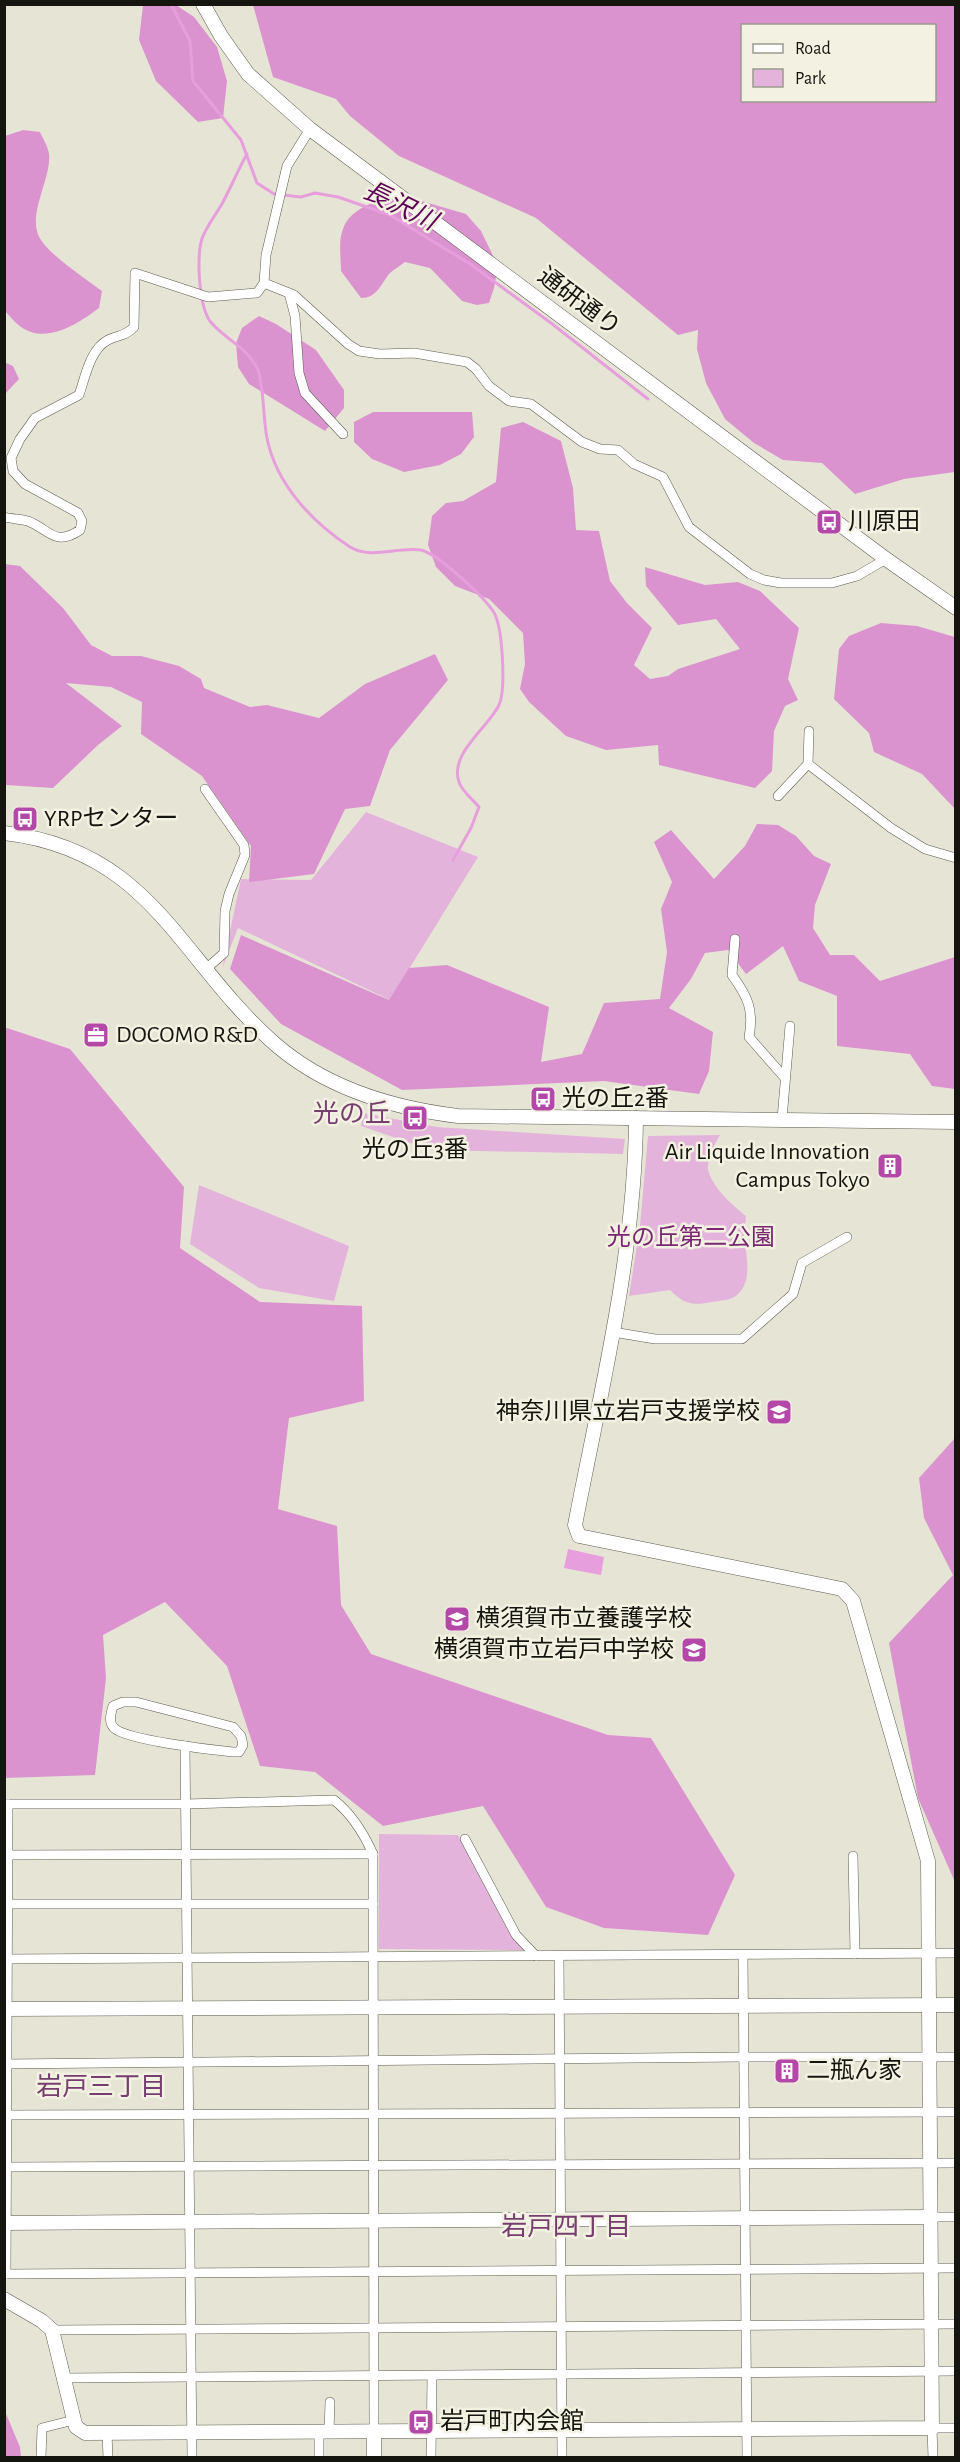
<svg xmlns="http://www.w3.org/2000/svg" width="960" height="2462" font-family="'Alegreya Sans','Noto Sans JP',sans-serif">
<rect width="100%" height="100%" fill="#e6e5d5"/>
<g fill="#e4b3dc">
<polygon points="366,812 478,857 390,1000 238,928 222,969 241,879 311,880"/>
<polygon points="363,1113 437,1127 625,1139 623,1154 431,1150 361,1126"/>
<path d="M720,1135C716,1141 707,1161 708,1169C711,1186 733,1206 746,1216C746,1222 744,1229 744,1235C745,1252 754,1279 738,1294C733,1300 719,1301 712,1302C692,1306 684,1304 670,1290L629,1296L640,1226L648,1136Z"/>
<polygon points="199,1185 349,1246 334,1301 259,1288 190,1244"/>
<polygon points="379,1834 458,1835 515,1939 525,1950 379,1949"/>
</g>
<g fill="#db93d0" fill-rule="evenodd">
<polygon points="143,5 176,5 194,17 217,47 227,81 223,118 198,122 156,81 139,40"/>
<path d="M253,5H955V472L904,479L855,494L822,463L783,460L754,443L725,419L706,383L697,349L698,330L678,335L536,218L399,156L350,116L336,99L273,77ZM742,26H934V100H742Z"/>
<path d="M23,130L40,132C43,139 48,146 49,154C52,179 25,217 41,240C51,256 86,279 102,291L99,308C79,323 47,345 21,327C15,323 10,316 5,311V136Z"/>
<path d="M401,195L466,214L481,231L498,266L494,288L489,303L477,305L462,301L430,268L405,262C400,266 394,269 389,274C381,284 377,298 361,298L341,271C341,259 338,241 343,229C350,207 381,199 401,195Z"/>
<polygon points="259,316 276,324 316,350 344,390 344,408 325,431 249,384 238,367 236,343 242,328"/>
<polygon points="4,362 13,366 19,379 5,394"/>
<polygon points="373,412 472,412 474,437 461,454 440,465 404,472 372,459 354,442 354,422"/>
<polygon points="523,422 561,441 573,488 576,530 599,531 610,581 627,603 652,628 634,665 650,679 668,676 678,669 740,649 716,619 678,625 646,586 645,567 705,585 738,582 760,591 799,628 788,679 798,700 785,706 774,731 772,771 755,788 659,765 658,745 606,750 566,736 529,702 520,689 525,664 523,633 489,599 455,586 436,567 428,545 432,516 446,503 463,501 496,482 501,428"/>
<polygon points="5,564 20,566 63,608 91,645 112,656 141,656 179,666 201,679 204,688 250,707 267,705 319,718 365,684 435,654 448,680 390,750 370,806 345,809 314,874 249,882 251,846 202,776 141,734 142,702 111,687 66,683 122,726 98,745 53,788 5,785"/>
<polygon points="881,623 917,626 955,637 955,809 922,774 874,752 869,733 834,699 839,649 849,636"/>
<polygon points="757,824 778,825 796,836 814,856 831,864 815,905 813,928 830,955 854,955 880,981 955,957 955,1089 932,1086 910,1054 837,1046 837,996 799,981 783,946 746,974 728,950 705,953 691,979 669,1008 713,1032 709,1071 699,1094 604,1081 402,1090 281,1024 230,969 241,935 389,1000 409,968 447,965 549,1007 541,1062 582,1054 604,1003 660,999 667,952 661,909 672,882 654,842 671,830 714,879 745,846"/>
<polygon points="7,1028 70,1049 184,1187 180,1248 260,1302 362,1306 364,1401 289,1418 278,1509 337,1526 341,1605 371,1654 608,1735 651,1738 735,1875 708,1935 604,1928 546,1907 483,1806 383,1826 315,1772 260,1766 227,1666 165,1602 103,1635 106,1678 95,1775 5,1778 4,1030"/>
<polygon points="955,1438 955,1882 918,1798 889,1643 953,1575 924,1518 919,1478"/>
<polygon points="4,2409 20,2447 21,2457 5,2457"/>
</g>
<polygon fill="#e79edc" points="568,1549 604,1557 601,1575 564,1568"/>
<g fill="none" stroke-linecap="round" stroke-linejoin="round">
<g stroke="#e79edc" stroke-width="3">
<polyline points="171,4 190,41 193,81 241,140 257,183 274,194 301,197 315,193 338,197 390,215 470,264 551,323 648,399"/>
<path d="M247,154C238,170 231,187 223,202C216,215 204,229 201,242C197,261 199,301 208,318C217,335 248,346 258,370C264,387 263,419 267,438C276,484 312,522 350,547C371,560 399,546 421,550C438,554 483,596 493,611C503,625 506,690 499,705C489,727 449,753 459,782C461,790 473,800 479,807L471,828L453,860"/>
</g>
<g stroke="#5c5b4e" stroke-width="10">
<g id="street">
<polyline points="264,283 266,255 287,166 310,129"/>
<polyline points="289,293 295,316 299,373 305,393 343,434"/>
<path d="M4,517C12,519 21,519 28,521C50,530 55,547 80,530L82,521L78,513L25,484L13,471L11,458L20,439L35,418L79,395C85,378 90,349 108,340C118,335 126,336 134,327L135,273L208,297L257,293L264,283L294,295L348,344L359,351L380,354L414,353L467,362L476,369L489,386L509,401L531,404L582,442L600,449L618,450L634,464L663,477L689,527L750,574L764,580L781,583H832L857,576L886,559"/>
<polyline points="808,764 891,828 925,849 956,858"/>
<polyline points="205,789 244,845 245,855 229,894 225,911 224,953 206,969"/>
<polyline points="778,796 808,764 809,731"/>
<path d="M735,939L732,975C748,997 754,1010 749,1037L785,1078"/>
<polyline points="782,1119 790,1026"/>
<polyline points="613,1332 655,1339 742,1339 793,1294 802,1263 847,1237"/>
<path d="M123,1702H136L233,1727L241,1736L243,1745L239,1752H233C212,1750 126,1740 114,1728C108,1722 111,1713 113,1706Z"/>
<polyline points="185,1746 192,2458"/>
<path d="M4,1804H186L334,1800C352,1814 364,1834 373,1854L374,2432"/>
<polyline points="465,1839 516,1935 536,1956"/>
<polyline points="4,1855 373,1854"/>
<polyline points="853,1856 855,1954"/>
<polyline points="4,1904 373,1904"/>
<polyline points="743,1955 747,2458"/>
<polyline points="559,1956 562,2458"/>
<polyline points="4,1959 956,1953"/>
<polyline points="4,2064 743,2057 956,2057"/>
<polyline points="4,2115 956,2112"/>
<polyline points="4,2167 956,2163"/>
<polyline points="931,2217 956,2217"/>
<polyline points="4,2274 956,2268"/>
<polyline points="6,2274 8,1804"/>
<polyline points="52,2330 956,2324"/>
<polyline points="65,2378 956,2371"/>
<polyline points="319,2432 319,2458"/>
<polyline points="329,2432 330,2402"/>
<polyline points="107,2433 108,2458"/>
<polyline points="41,2458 42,2428 74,2420"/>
<polyline points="431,2458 432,2376"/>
<polyline points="933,2458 932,2428 956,2428"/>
</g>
</g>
<g stroke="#5c5b4e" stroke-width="15">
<g id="secondary">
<polyline points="203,4 221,36 248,74 310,129 886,559 956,608"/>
<path d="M4,833C152,850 178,959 275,1044C327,1089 392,1108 458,1116L956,1122"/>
<polyline points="4,2009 956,2005"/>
<polyline points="4,2223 931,2217"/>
<path d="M4,2299L42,2321L52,2330L74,2420L76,2427L85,2433L932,2428L928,1861L853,1601L842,1589L579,1536L575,1525C601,1390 635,1255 636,1118"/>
<polyline points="374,2432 374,2458"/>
</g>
</g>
<use href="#street" stroke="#fff" stroke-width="9"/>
<use href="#secondary" stroke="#fff" stroke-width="14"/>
</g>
<defs>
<g id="bus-square" transform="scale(1.35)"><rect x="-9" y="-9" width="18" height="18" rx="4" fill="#b448a8" stroke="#f3f2e2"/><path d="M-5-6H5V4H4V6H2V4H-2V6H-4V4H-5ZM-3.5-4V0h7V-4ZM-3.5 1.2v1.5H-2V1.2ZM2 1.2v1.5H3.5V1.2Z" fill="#fff"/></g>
<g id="office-square" transform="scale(1.35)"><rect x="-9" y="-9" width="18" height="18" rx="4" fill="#b448a8" stroke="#f3f2e2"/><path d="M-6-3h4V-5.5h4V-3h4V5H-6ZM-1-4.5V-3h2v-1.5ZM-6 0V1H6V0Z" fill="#fff"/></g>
<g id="building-square" transform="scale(1.35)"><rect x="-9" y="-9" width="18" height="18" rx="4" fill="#b448a8" stroke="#f3f2e2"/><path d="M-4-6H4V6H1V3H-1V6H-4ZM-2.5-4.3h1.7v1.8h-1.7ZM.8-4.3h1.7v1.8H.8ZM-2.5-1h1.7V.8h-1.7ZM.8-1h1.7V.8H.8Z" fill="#fff"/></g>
<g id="school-square" transform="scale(1.35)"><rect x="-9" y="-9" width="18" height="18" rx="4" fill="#b448a8" stroke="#f3f2e2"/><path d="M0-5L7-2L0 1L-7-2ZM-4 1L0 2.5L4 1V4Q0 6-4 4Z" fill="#fff"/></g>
</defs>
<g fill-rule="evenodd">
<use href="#bus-square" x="829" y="522"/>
<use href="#bus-square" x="25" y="819"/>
<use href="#office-square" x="96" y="1035"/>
<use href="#bus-square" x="543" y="1099"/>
<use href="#bus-square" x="415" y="1118"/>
<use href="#building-square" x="890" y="1166"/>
<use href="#school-square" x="779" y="1412"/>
<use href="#school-square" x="457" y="1619"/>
<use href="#school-square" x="694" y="1650"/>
<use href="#building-square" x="787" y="2071"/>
<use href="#bus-square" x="421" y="2422"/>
</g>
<g text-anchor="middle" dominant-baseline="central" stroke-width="5" stroke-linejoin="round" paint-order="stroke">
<g font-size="24" fill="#15150f" stroke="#f3f2e2">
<text transform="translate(579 302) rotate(37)">通研通り</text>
</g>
<g font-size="24" fill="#15150f" stroke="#f3f2e2" text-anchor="start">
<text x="848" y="522">川原田</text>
<text x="44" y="819">YRPセンター</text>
<text x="116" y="1035">DOCOMO R&amp;D</text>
<text x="562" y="1099">光の丘2番</text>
<text x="415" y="1150" text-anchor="middle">光の丘3番</text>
<text x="870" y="1152" text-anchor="end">Air Liquide Innovation<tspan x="870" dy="28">Campus Tokyo</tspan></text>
<text x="760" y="1412" text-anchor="end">神奈川県立岩戸支援学校</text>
<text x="476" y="1619">横須賀市立養護学校</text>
<text x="674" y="1650" text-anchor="end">横須賀市立岩戸中学校</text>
<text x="806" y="2071">二瓶ん家</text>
<text x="440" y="2422">岩戸町内会館</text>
</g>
<g font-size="24" fill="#7a2771" stroke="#f3f2e2">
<text x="691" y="1238">光の丘第二公園</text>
</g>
<g font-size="26" font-style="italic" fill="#5d0356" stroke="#f3f2e2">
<text transform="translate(400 206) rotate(26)">長沢川</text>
</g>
<g font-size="26" fill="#753e6e" stroke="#f3f2e2">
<text x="352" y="1114">光の丘</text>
<text x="101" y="2087">岩戸三丁目</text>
<text x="566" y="2227">岩戸四丁目</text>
</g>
</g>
<rect width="960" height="2462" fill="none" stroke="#15150f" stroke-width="12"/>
<rect x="741" y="24" width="195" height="78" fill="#f3f2e2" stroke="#9a9a8e" stroke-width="1.5"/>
<rect x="753" y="44" width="30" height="9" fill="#ffffff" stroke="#9a9a8e" stroke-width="1.5"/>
<text x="795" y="54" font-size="18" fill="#15150f">Road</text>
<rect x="753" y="69" width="30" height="18" fill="#e4b3dc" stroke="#9a9a8e" stroke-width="1.5"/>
<text x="795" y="84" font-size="18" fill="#15150f">Park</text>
</svg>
